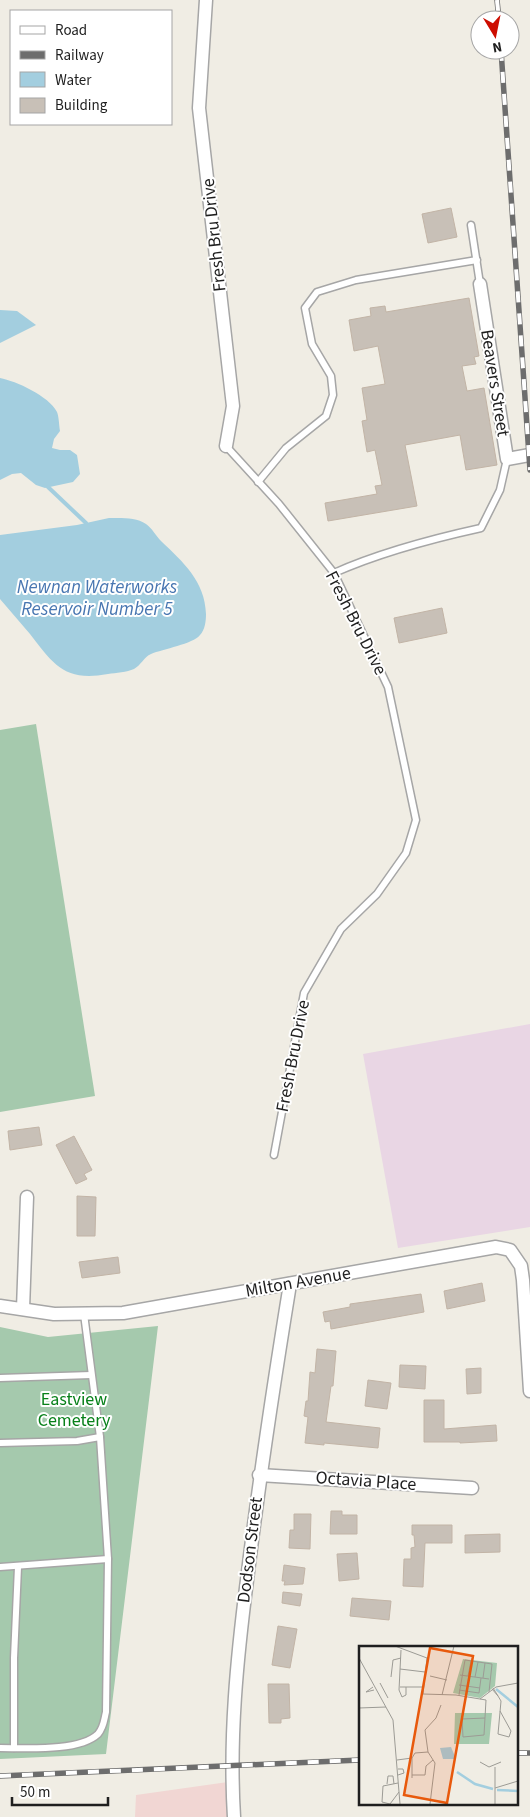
<svg xmlns="http://www.w3.org/2000/svg" width="530" height="1817" font-family="'Source Sans 3',sans-serif">
<rect width="100%" height="100%" fill="#f0ede4"/>
<polygon fill="#f1d6d3" points="235,1781 241,1817 135,1817 136,1795"/>
<polygon fill="#e9d6e4" points="530,1024 530,1227 398,1248 363,1054"/>
<g fill="#a5c9ad">
<polygon points="36,724 95,1096 0,1112 0,730"/>
<polygon points="158,1326 106,1754 0,1759 0,1327 48,1337"/>
</g>
<g fill="#a3cedf">
<polygon points="0,310 17,311 36,325 0,343"/>
<path d="M0,378C16,381 49,396 57,412C59,417 59,425 60,431L54,439L52,448L60,450H70L77,455L80,474L73,482L45,488L36,485L21,473L12,474L0,480Z"/>
<path d="M109,518C122,518 136,517 146,524C152,528 156,536 161,541C183,562 205,581 206,614C206,621 205,630 200,635C193,644 163,649 151,654C144,657 141,665 134,669C127,672 116,673 108,674C65,682 54,665 30,634C20,622 10,611 0,599V535L77,525Z"/>
</g>
<g fill="none" stroke-linecap="round" stroke-linejoin="round">
<polyline stroke="#a3cedf" stroke-width="4" points="48,487 86,523"/>
</g>
<g fill="#c8c0b7" stroke="#c2b4a6">
<polygon points="451,208 457,237 428,243 422,214"/>
<polygon points="469,298 479,356 474,357 476,364 462,366 467,391 484,388 497,465 466,470 460,435 405,445 417,506 328,521 325,503 377,494 375,486 382,485 375,450 367,452 362,421 367,420 362,388 385,384 378,346 354,351 349,320 371,316 370,308 385,306 386,312"/>
<polygon points="442,608 447,633 399,643 394,618"/>
<polygon points="39,1127 42,1145 10,1150 8,1131"/>
<polygon points="74,1136 92,1170 84,1174 87,1179 76,1184 56,1145"/>
<polygon points="77,1196 96,1197 95,1236 77,1236"/>
<polygon points="118,1257 120,1273 82,1278 79,1262"/>
<polygon points="482,1283 485,1301 447,1309 444,1291"/>
<polygon points="421,1294 424,1312 331,1329 330,1321 325,1322 323,1312 350,1307 350,1304"/>
<polygon points="317,1349 336,1351 333,1386 331,1386 326,1422 380,1428 378,1448 324,1443 324,1445 305,1443 308,1417 304,1416 306,1401 308,1401 310,1372 315,1373"/>
<polygon points="400,1365 426,1366 425,1389 399,1387"/>
<polygon points="481,1368 481,1393 467,1394 466,1369"/>
<polygon points="368,1380 391,1383 387,1409 365,1406"/>
<polygon points="424,1400 444,1400 444,1429 496,1425 497,1441 460,1443 460,1442 424,1442"/>
<polygon points="331,1511 342,1511 342,1515 357,1515 357,1534 330,1534"/>
<polygon points="294,1514 311,1514 310,1549 289,1548 290,1530 294,1530"/>
<polygon points="412,1525 452,1525 452,1543 425,1543 423,1587 403,1586 404,1559 411,1559 411,1548 415,1547 414,1535 412,1535"/>
<polygon points="500,1534 500,1552 465,1553 465,1535"/>
<polygon points="357,1553 359,1579 339,1581 337,1554"/>
<polygon points="284,1565 305,1568 303,1584 284,1585 285,1581 282,1581"/>
<polygon points="283,1592 302,1594 300,1606 282,1603"/>
<polygon points="352,1598 391,1601 389,1620 350,1616"/>
<polygon points="278,1626 297,1629 290,1668 272,1665"/>
<polygon points="268,1684 289,1684 290,1718 281,1719 281,1723 269,1723"/>
</g>
<g fill="none" stroke-linecap="round" stroke-linejoin="round">
<g stroke="#a6a6a6" stroke-width="9">
<g id="service">
<polyline points="471,225 480,284"/>
<polyline points="226,446 279,504 334,573 388,687 416,820 406,853 377,894 341,929 304,993 274,1155"/>
<polyline points="258,482 286,448 326,416 333,395 331,376 312,344 305,308 317,292 356,280 477,260"/>
<path d="M334,573C381,552 431,539 481,528L500,490L507,459"/>
<polyline points="0,1378 91,1375"/>
<polyline points="0,1443 77,1441 100,1437"/>
<polyline points="0,1567 108,1559"/>
<path d="M0,1748C25,1748 79,1752 98,1734C104,1727 104,1720 106,1712L108,1559L100,1437L84,1314"/>
<polyline points="14,1748 14,1658 18,1567"/>
</g>
</g>
<g stroke="#a6a6a6" stroke-width="15">
<g id="minor">
<polyline points="206,0 199,108 233,406 226,446"/>
<polyline points="480,284 507,459 530,455"/>
<polyline points="0,1306 54,1314 123,1313 496,1247 510,1250 521,1266 523,1280 530,1391"/>
<polyline points="23,1309 27,1197"/>
<polyline points="259,1475 472,1488"/>
<path d="M234,1817C229,1738 237,1658 247,1580C259,1481 274,1382 290,1284"/>
</g>
</g>
<use href="#service" stroke="#fff" stroke-width="6"/>
<use href="#minor" stroke="#fff" stroke-width="12"/>
<g stroke="#6d6d6d" stroke-width="5.5">
<g id="rail">
<polyline points="497,0 499,20"/>
<polyline points="501,50 530,470"/>
<polyline points="516,1753 530,1753"/>
<polyline points="0,1776 360,1760"/>
</g>
</g>
<use href="#rail" stroke="#fff" stroke-width="4" stroke-dasharray="11" stroke-linecap="butt"/>
</g>
<g text-anchor="middle" dominant-baseline="central" stroke-width="4" stroke-linejoin="round" paint-order="stroke">
<g font-size="18" fill="#1f1f1f" stroke="#fff">
<text transform="translate(214 235) rotate(-96)">Fresh Bru Drive</text>
<text transform="translate(495 383) rotate(81)">Beavers Street</text>
<text transform="translate(356 623) rotate(63)">Fresh Bru Drive</text>
<text transform="translate(293 1056) rotate(-79)">Fresh Bru Drive</text>
<text transform="translate(298 1282) rotate(-10)">Milton Avenue</text>
<text transform="translate(366 1481) rotate(4)">Octavia Place</text>
<text transform="translate(250 1550) rotate(-83)">Dodson Street</text>
</g>
<g font-size="18" fill="#08811a" stroke="#fff">
<text x="74" y="1399">Eastview<tspan x="74" dy="21">Cemetery</tspan></text>
</g>
<g font-size="19" font-style="italic" fill="#4876b1" stroke="#fff">
<text x="97" y="587">Newnan Waterworks<tspan x="97" dy="22">Reservoir Number 5</tspan></text>
</g>
</g>
<g transform="translate(359 1646)">
<rect width="159" height="159" fill="#f0ede4"/>
<path d="M104,13L138,17L136,40L121,52L94,47ZM96,67H133L130,98H95Z" fill="#a5c9ad"/>
<path d="M92,101L97,113H84L81,102Z" fill="#a3cedf"/>
<path fill="none" stroke="#a3cedf" stroke-width="2.5" d="M137,43L159,61M98,126L116,138L134,143M138,144L159,145"/>
<path fill="none" stroke="#9c9b95" stroke-width="1" d="M36,0L68,12L64,48L97,49L127,54L125,89L104,91L103,73L126,72M42,4L40,44L43,51L47,49V41M0,12L34,74L41,158M41,23L66,26M101,29L130,33M71,30L88,34M109,30L112,15M32,31L34,14L42,12M116,31L119,16M124,32L126,17M21,37L29,52M100,39L121,42M14,41L7,46L15,44M41,41H64M133,43L139,50L134,42M100,44L120,47L122,32M83,49L95,0M100,49L106,14L133,18L130,46M139,50L142,55L139,88L150,91L152,85L141,65M121,53L137,41L159,37M0,62L27,61M53,112L56,107L69,106M38,114L53,112V132M121,116L130,121L142,116M39,123H44L45,127L39,129M53,129H66L67,120L74,114M28,138L29,130H34L35,138M136,142L159,135M31,158L23,156L24,140L39,137M31,158L40,146M71,158L76,117L69,106L66,84L77,72L82,59M136,158V121"/>
<path fill="#e8590c" fill-opacity="0.15" stroke="#e8590c" stroke-width="2.5" d="M71,2L114,10L88,157L45,149Z"/>
<rect width="159" height="159" fill="none" stroke="#1f1f1f" stroke-width="2.5"/>
</g>
<rect x="10" y="10" width="162" height="115" fill="#ffffff" stroke="#a5a5a5"/>
<rect x="20" y="26" width="25" height="8" fill="#ffffff" stroke="#a5a5a5"/>
<text x="55" y="35" font-size="15" fill="#1f1f1f">Road</text>
<rect x="20" y="51" width="25" height="8" fill="#6d6d6d" stroke="#a5a5a5"/>
<text x="55" y="60" font-size="15" fill="#1f1f1f">Railway</text>
<rect x="20" y="72" width="25" height="15" fill="#a3cedf" stroke="#a5a5a5"/>
<text x="55" y="85" font-size="15" fill="#1f1f1f">Water</text>
<rect x="20" y="98" width="25" height="15" fill="#c8c0b7" stroke="#a5a5a5"/>
<text x="55" y="110" font-size="15" fill="#1f1f1f">Building</text>
<g transform="translate(495 35) rotate(170)"><circle r="24" fill="#ffffff" stroke="#a5a5a5"/>
<path d="M0-4L9 19L0 12L-9 19Z" fill="#cd0d00"/>
<text y="-8" font-size="14" font-weight="bold" text-anchor="middle" fill="#1f1f1f">N</text>
</g>
<path d="M12 1797v8h96v-8" fill="none" stroke="#1f1f1f" stroke-width="2.5"/>
<text x="20" y="1797" font-size="15" fill="#1f1f1f" stroke="#ffffff" stroke-width="4" paint-order="stroke">50 m</text>
</svg>
